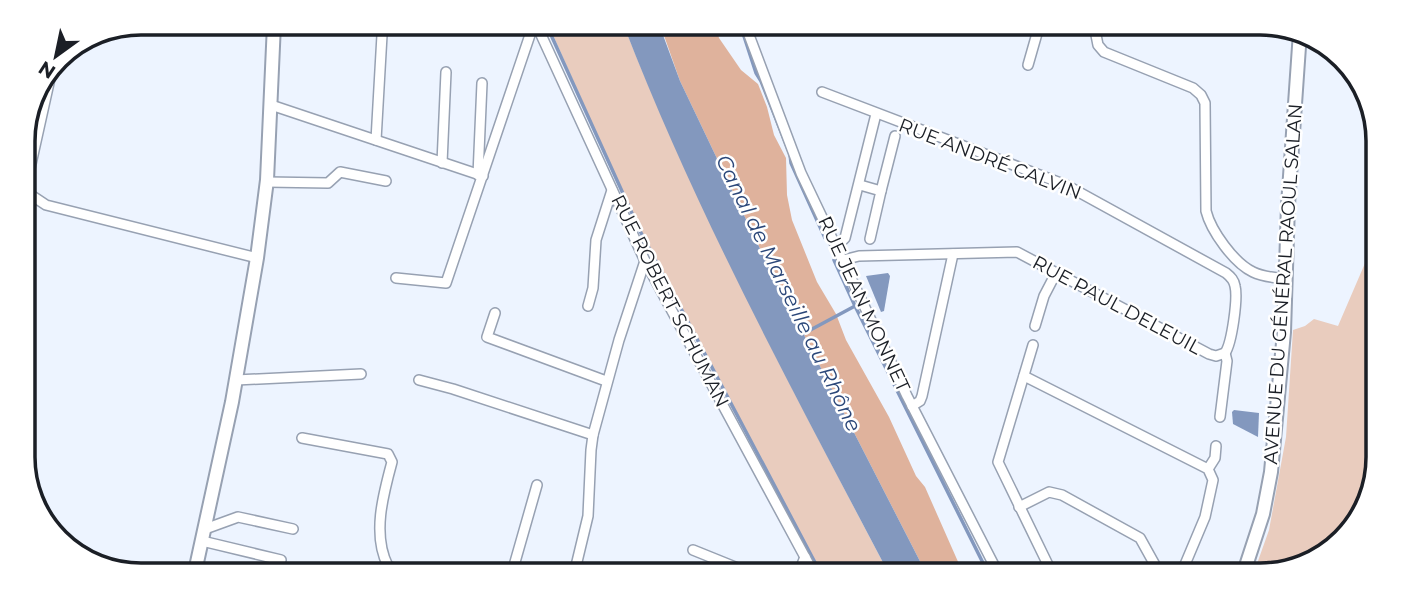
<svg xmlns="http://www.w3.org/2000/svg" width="1401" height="598" font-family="Montserrat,sans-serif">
<rect width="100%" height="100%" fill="#edf4ff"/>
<g fill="#e9ccbe">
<path d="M549,26H624C699,215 794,393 888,572H820L653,260Z"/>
<polygon points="1375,240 1369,502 1332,551 1268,575 1253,575 1269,530 1286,437 1293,330 1305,326 1314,319 1338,326"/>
</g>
<polygon fill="#dfb29c" points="661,27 716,27 719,38 741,70 758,84 767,107 774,135 786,158 787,195 792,220 817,282 836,314 846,340 889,417 916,476 925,487 963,573 926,573 763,255 680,81"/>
<g fill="#8398be">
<path d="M624,26L660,27L680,81L763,255L926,573L888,572C794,393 697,215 624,26Z"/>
<polygon points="888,273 890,276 884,311 881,312 866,276"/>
<polygon points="1234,410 1259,413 1258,437 1233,424 1232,412"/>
</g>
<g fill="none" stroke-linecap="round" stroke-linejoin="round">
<g stroke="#8398be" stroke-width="3.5">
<polyline points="547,26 640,231 820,572"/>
<polyline points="741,27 756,73 761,81 790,154 791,163 825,238"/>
<polyline points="834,260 855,306 988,573"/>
<polyline points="801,335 855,306"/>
</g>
<g stroke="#97a1b2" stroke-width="12">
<g id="street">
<polyline points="537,26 645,261 813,572"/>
<polyline points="746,27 801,173 907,396 998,573"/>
<path d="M1095,30L1098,45L1104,52L1193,88L1201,95L1205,103L1206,211C1211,231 1234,263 1253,272C1263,277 1276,278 1286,279"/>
<polyline points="53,65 25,191 46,205 257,258"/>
<polyline points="1028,65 1038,30"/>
<path d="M822,92L1066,185L1226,273C1231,277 1234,280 1235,286C1238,298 1232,343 1225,353"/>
<polyline points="271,105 483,176"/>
<polyline points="376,140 382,35"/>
<polyline points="442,163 446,72"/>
<polyline points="478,175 482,83"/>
<polyline points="267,182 328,183 340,172 386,181"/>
<polyline points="860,185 881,191 870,239"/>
<polyline points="881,191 895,136"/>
<polyline points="836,247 845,238 876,114"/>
<polyline points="843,260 859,256 1017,252 1209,354 1216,356 1225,353"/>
<polyline points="396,278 446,283 533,26"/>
<polyline points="588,306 593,288 596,240 612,190"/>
<polyline points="495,313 487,337 606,381"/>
<polyline points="1035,326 1044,296 1056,273"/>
<polyline points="1033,345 998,462 1052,573"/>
<polyline points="1024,376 1208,469 1213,480 1205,517 1181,574"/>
<polyline points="236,380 361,374"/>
<polyline points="419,380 453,389 593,435"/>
<polyline points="912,406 920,401 922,396 953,254"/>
<polyline points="1220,417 1227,361 1225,353"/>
<path d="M302,438L388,454L392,462C383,495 372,535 388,566L396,569"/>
<polyline points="1208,469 1215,458 1216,446"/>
<polyline points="1019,507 1049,492 1062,495 1140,538 1160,574"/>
<polyline points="205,529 238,517 293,529"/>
<polyline points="202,541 281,560"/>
<polyline points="693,550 745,571"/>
<polyline points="513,569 537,485"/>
<polyline points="575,570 588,516 591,450 593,435 619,340 645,261"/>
<polyline points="799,572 805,557"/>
</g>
</g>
<g stroke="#97a1b2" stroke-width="16">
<g id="secondary">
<polyline points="196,567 232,402 257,258 267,180 274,24"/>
<polyline points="1243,575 1263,514 1271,472 1284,332 1288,205 1300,32"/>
</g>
</g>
<use href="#street" stroke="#fff" stroke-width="9"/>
<use href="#secondary" stroke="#fff" stroke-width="12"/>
</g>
<g text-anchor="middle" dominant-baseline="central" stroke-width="5" stroke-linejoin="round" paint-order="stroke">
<g font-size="19" fill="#1b1f26" stroke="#fff">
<text transform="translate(990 159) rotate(21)">RUE ANDRÉ CALVIN</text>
<text transform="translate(1283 284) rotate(-86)">AVENUE DU GÉNÉRAL RAOUL SALAN</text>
<text transform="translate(670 301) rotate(63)">RUE ROBERT SCHUMAN</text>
<text transform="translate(864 304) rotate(65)">RUE JEAN MONNET</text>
<text transform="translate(1117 305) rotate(28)">RUE PAUL DELEUIL</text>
</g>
<g font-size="21" font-style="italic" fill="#2b4779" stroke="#fff">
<text transform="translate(789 293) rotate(64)">Canal de Marseille au Rhône</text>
</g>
</g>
<path d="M0 0H1401V598H0ZM141 35H1260A106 106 0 0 1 1366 141V457A106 106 0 0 1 1260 563H141A106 106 0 0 1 35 457V141A106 106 0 0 1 141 35Z" fill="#fff" fill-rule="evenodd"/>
<path fill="none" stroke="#1b1f26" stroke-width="3.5" d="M141 35H1260A106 106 0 0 1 1366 141V457A106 106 0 0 1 1260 563H141A106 106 0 0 1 35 457V141A106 106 0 0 1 141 35Z"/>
<g transform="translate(56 56) rotate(213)" stroke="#ffffff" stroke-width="5" paint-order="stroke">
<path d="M0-5L12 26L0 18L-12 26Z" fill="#1b1f26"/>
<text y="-10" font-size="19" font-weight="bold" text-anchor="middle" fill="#1b1f26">N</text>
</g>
</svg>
